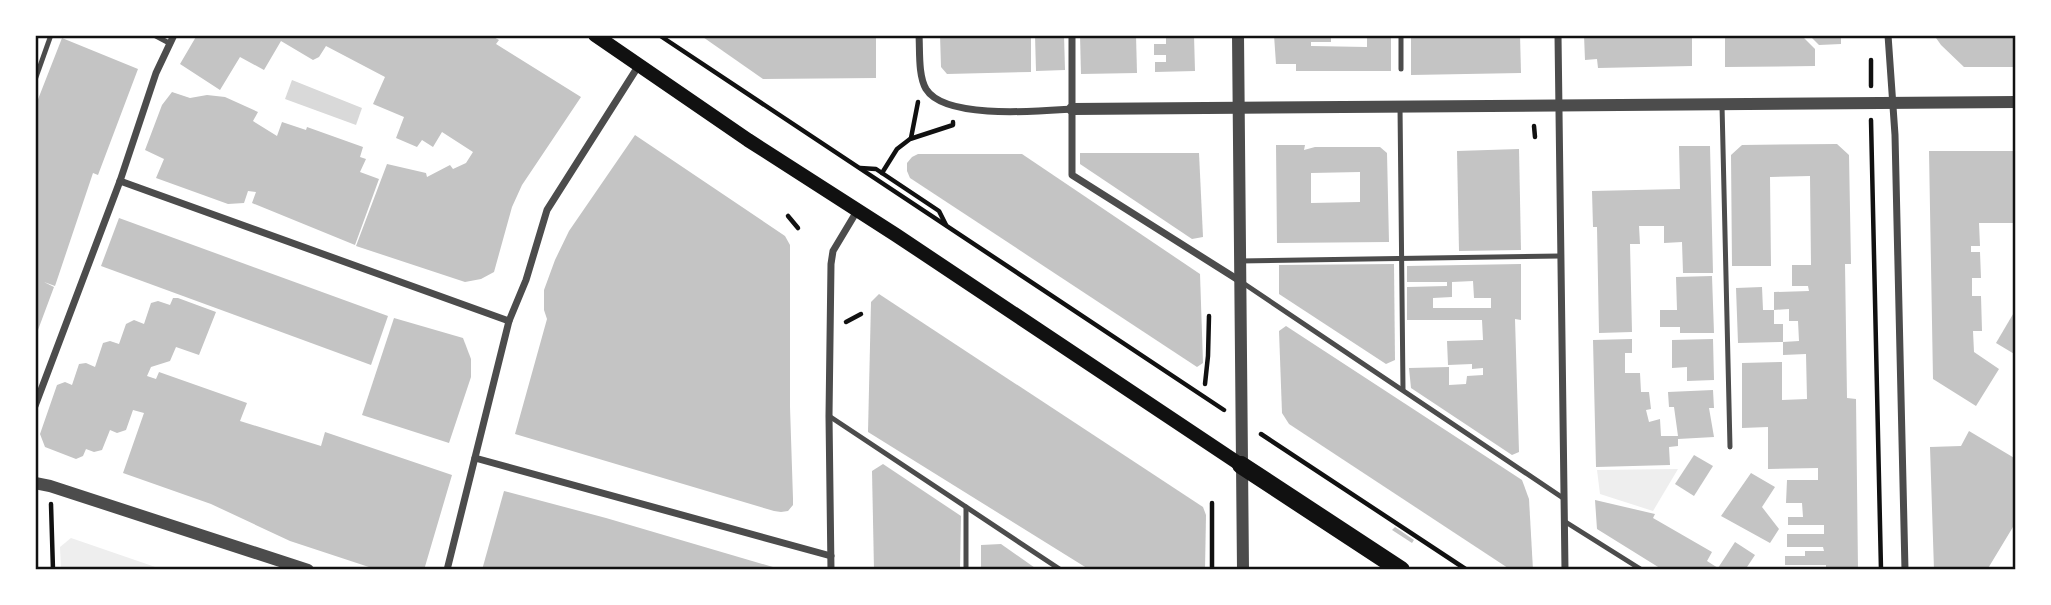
<svg xmlns="http://www.w3.org/2000/svg" width="2051" height="605" font-family="'Work Sans',sans-serif">
<rect width="100%" height="100%" fill="#fff"/>
<g fill="#eee">
<polygon points="1678,469 1653,511 1600,494 1597,470"/>
<polygon points="71,538 164,570 61,570 60,547"/>
</g>
<polygon fill="#d9d9d9" points="292,80 362,108 356,125 285,99"/>
<g fill="#c4c4c4" fill-rule="evenodd">
<polygon points="197,35 490,35 499,40 496,44 581,97 522,185 512,207 494,272 481,279 465,282 356,246 387,164 426,173 427,177 450,165 453,169 466,163 473,152 442,132 433,147 422,140 417,147 396,138 404,117 373,104 385,77 326,46 319,57 313,60 281,41 264,70 240,57 220,90 180,64"/>
<polygon points="700,35 876,35 876,78 763,79"/>
<polygon points="940,35 1031,35 1031,72 947,74 941,67"/>
<polygon points="1035,35 1064,35 1065,70 1036,71"/>
<polygon points="1080,35 1136,35 1137,73 1081,74"/>
<polygon points="1166,35 1194,35 1195,71 1155,72 1155,62 1166,62 1166,55 1154,55 1154,44 1166,44"/>
<polygon points="1274,35 1331,35 1331,42 1311,42 1311,46 1367,47 1367,35 1391,35 1391,71 1296,71 1296,64 1276,64"/>
<polygon points="1411,35 1520,35 1521,73 1411,75"/>
<polygon points="1584,35 1692,35 1692,66 1598,68 1597,59 1585,60"/>
<polygon points="1725,35 1801,35 1815,49 1815,66 1725,67"/>
<polygon points="1809,35 1841,35 1841,44 1819,45"/>
<polygon points="1934,35 1960,35 1963,38 1963,35 2016,35 2016,67 1964,67 1941,45"/>
<polygon points="62,38 138,69 98,175 93,173 55,286 44,282 54,287 35,338 35,107"/>
<polygon points="172,92 190,98 207,95 225,97 258,112 253,121 277,136 282,122 306,130 307,127 363,147 360,157 366,159 360,172 379,179 355,245 252,203 256,192 248,191 244,203 228,204 156,178 164,159 145,150 162,105"/>
<polygon points="635,135 785,236 790,245 790,407 793,499 793,505 788,511 781,512 774,511 515,434 547,319 544,310 544,290 555,260 569,231"/>
<polygon points="1837,144 1849,155 1851,264 1845,264 1847,398 1856,399 1858,570 1826,570 1826,565 1785,565 1785,556 1805,556 1805,551 1824,551 1823,547 1787,547 1787,534 1824,534 1824,525 1788,525 1788,517 1803,517 1802,503 1786,503 1787,480 1818,480 1818,468 1768,469 1768,427 1742,428 1742,363 1782,362 1782,400 1807,399 1806,354 1783,355 1783,342 1799,341 1798,321 1789,321 1789,309 1774,310 1774,292 1809,291 1808,286 1792,286 1792,265 1811,265 1810,176 1770,177 1771,266 1732,266 1731,155 1742,145"/>
<path d="M1276,145H1305L1304,150L1315,147H1380L1387,153L1389,242L1277,243ZM1360,172V202L1311,203V173Z"/>
<polygon points="1679,146 1710,146 1713,273 1683,273 1682,242 1664,243 1664,226 1639,226 1640,244 1630,244 1632,332 1599,333 1597,227 1593,227 1592,191 1680,189"/>
<polygon points="1519,149 1521,250 1459,251 1457,151"/>
<polygon points="1929,151 2016,151 2016,223 1979,223 1980,246 1971,246 1971,252 1980,252 1981,278 1972,278 1972,296 1981,296 1982,331 1973,331 1974,352 1999,369 1976,406 1933,379"/>
<polygon points="1080,153 1199,153 1203,237 1192,239 1080,164"/>
<polygon points="918,154 1022,154 1200,274 1203,363 1197,367 910,178 907,171 907,163 912,157"/>
<polygon points="119,218 388,316 371,365 101,266"/>
<polygon points="1394,264 1395,360 1386,364 1279,294 1279,265"/>
<path d="M1521,264V320L1515,319L1519,452L1512,455L1411,388L1409,368L1449,367V385L1466,384L1467,376L1483,375V368L1472,369V364L1448,365L1447,341L1483,340L1482,320H1407V287L1447,286V282H1407V266ZM1473,281L1474,298H1491V308H1433V298L1452,297V282Z"/>
<polygon points="1712,276 1714,333 1680,333 1680,327 1660,327 1660,310 1677,310 1676,277"/>
<polygon points="1762,287 1763,310 1774,310 1774,324 1783,324 1783,342 1738,343 1736,288"/>
<polygon points="879,294 1203,507 1206,515 1205,570 1090,570 868,432 871,302"/>
<polygon points="173,298 178,298 216,312 199,355 176,347 170,361 151,367 147,376 156,379 159,372 247,403 240,421 321,446 325,432 452,475 424,570 378,570 290,541 211,504 123,473 144,413 133,410 126,430 117,433 110,430 102,450 94,452 86,449 83,456 76,459 45,447 40,434 57,385 65,382 72,385 79,364 86,363 95,367 103,343 110,341 119,344 126,324 134,320 144,324 151,303 158,301 170,305"/>
<polygon points="2016,309 2016,355 1996,343"/>
<polygon points="394,318 463,338 471,359 471,377 449,443 362,415"/>
<polygon points="1286,326 1522,480 1529,499 1533,570 1511,570 1289,424 1282,413 1279,331"/>
<polygon points="1632,339 1632,353 1625,353 1625,373 1640,373 1641,392 1649,392 1651,409 1646,410 1649,422 1660,419 1661,436 1678,436 1674,407 1669,407 1668,392 1713,390 1714,408 1709,408 1714,437 1678,439 1678,446 1669,447 1670,465 1596,467 1593,340"/>
<polygon points="1713,339 1714,380 1687,381 1687,367 1672,368 1672,340"/>
<polygon points="1969,431 2016,459 2016,522 1987,570 1934,570 1930,447 1961,446"/>
<polygon points="1694,455 1713,466 1694,496 1675,484"/>
<polygon points="883,464 961,516 960,570 874,570 872,471"/>
<polygon points="1751,473 1775,487 1762,507 1779,529 1770,543 1721,516"/>
<polygon points="504,491 606,518 783,570 482,570"/>
<polygon points="1595,500 1655,514 1653,518 1712,552 1707,561 1718,568 1735,542 1755,555 1745,570 1663,570 1597,529"/>
<polygon points="1395,527 1414,540 1412,543 1392,530"/>
<polygon points="1001,544 1038,570 981,570 981,545"/>
</g>
<g fill="none" stroke-linecap="round" stroke-linejoin="round">
<g stroke="#111" stroke-width="4.5">
<polyline points="659,35 1224,410"/>
<polyline points="1871,86 1871,60"/>
<polyline points="1871,120 1881,570"/>
<polyline points="1534,126 1535,137"/>
<polyline points="911,138 918,102"/>
<polyline points="860,168 876,169 939,211 946,225"/>
<polyline points="882,173 897,149 910,139 953,125 953,122"/>
<polyline points="788,216 798,228"/>
<polyline points="846,322 861,314"/>
<polyline points="1205,384 1208,356 1209,316"/>
<polyline points="1261,434 1467,570"/>
<polyline points="51,504 53,570"/>
<polyline points="1212,570 1212,503"/>
</g>
<g stroke="#4c4c4c" stroke-width="5">
<polyline points="154,35 169,43"/>
<polyline points="1401,35 1401,69"/>
<polyline points="35,80 51,35"/>
<polyline points="1722,105 1730,447"/>
<polyline points="1400,106 1403,389"/>
<polyline points="1239,261 1560,256"/>
<polyline points="1243,283 1563,498"/>
<polyline points="829,416 1061,570"/>
<polyline points="1564,521 1642,570"/>
<polyline points="966,570 966,507"/>
</g>
<g stroke="#4c4c4c" stroke-width="7">
<path d="M919,35C920,51 918,75 926,89C945,120 1040,111 1072,109"/>
<polyline points="1072,35 1072,175 1240,281"/>
<polyline points="1558,35 1565,570"/>
<polyline points="1888,35 1895,135 1905,570"/>
<polyline points="120,181 509,321"/>
<polyline points="35,406 120,181 156,73 174,35"/>
<polyline points="475,458 831,556"/>
<polyline points="447,570 509,321 526,280 547,210 639,65"/>
<polyline points="831,570 829,416 831,264 833,251 857,211"/>
</g>
<g stroke="#4c4c4c" stroke-width="12">
<polyline points="1238,35 1243,570"/>
<polyline points="1072,109 2016,102"/>
<polyline points="35,483 50,486 308,570"/>
</g>
<polyline stroke="#111" stroke-width="14" points="595,35 748,140 896,235 1241,465"/>
<polyline stroke="#111" stroke-width="18" points="1241,465 1401,570"/>
</g>
<rect width="2051" height="605" fill="none" stroke="#ffffff" stroke-width="74"/>
<rect x="37" y="37" width="1977" height="531" fill="none" stroke="#111" stroke-width="2.5"/>
</svg>
